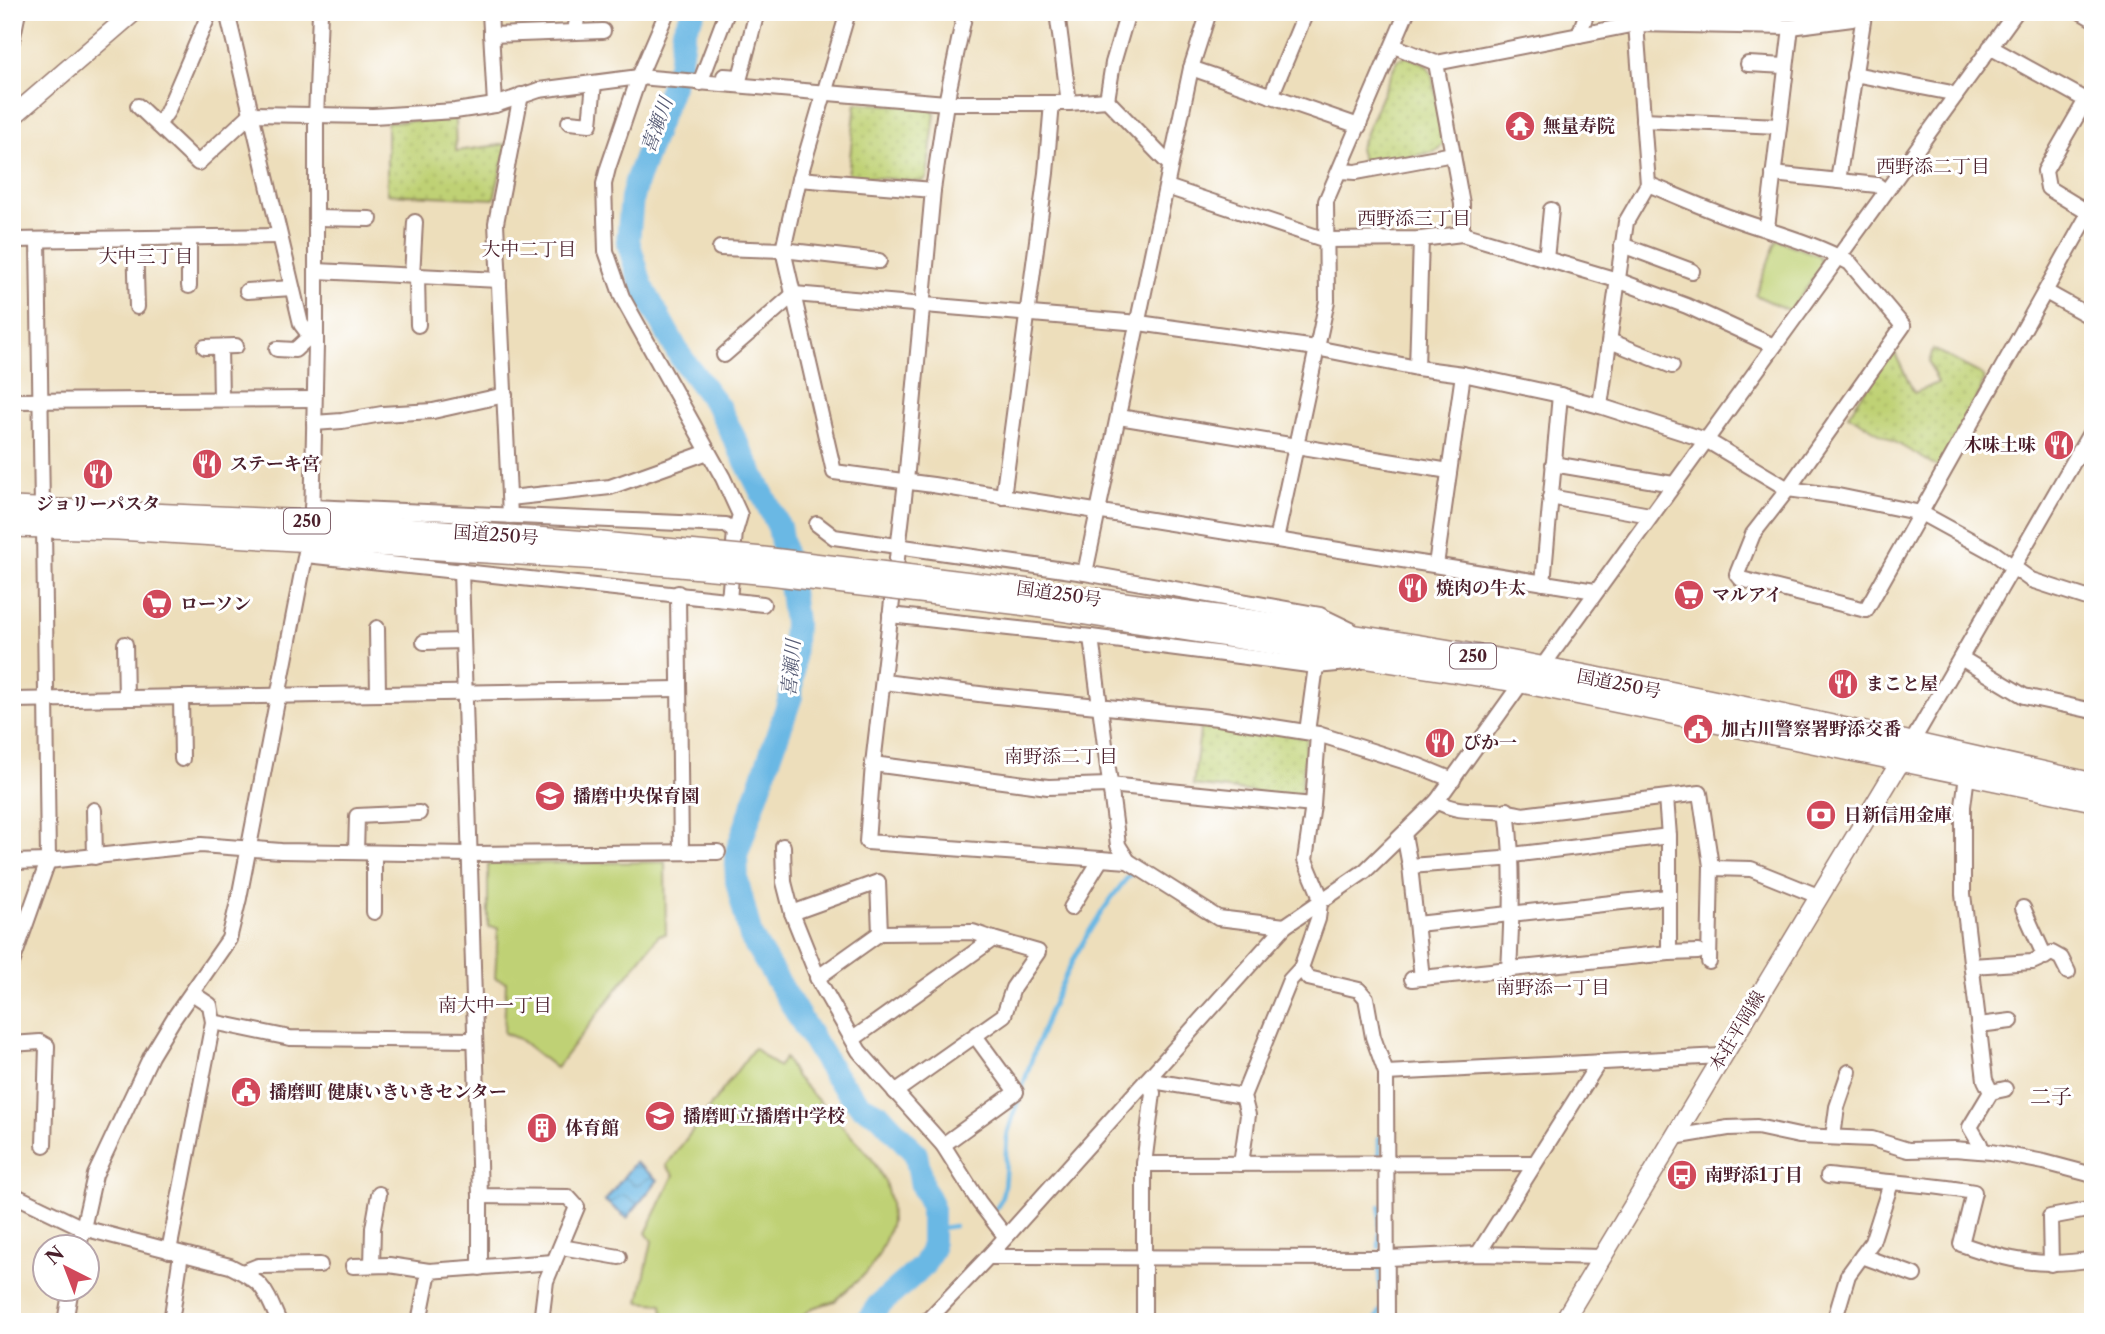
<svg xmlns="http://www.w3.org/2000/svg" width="2105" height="1334" font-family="'Libre Caslon Text','Noto Serif JP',serif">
<defs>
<pattern id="park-dots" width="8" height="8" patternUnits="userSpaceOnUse" patternTransform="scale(1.75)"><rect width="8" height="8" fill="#bfd174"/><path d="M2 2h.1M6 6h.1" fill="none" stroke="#a6b365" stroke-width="1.8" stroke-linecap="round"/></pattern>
<pattern id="water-waves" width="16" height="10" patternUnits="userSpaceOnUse" patternTransform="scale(1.75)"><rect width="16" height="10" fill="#6ab8e4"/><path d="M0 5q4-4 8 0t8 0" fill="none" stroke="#5995b9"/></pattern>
</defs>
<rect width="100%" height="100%" fill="#fff"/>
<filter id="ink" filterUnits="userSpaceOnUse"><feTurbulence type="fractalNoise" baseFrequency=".0143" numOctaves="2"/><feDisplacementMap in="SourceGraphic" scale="14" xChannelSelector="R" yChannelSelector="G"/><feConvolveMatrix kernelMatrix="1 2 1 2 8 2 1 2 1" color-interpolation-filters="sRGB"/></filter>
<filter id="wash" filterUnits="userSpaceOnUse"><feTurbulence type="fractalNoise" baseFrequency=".00686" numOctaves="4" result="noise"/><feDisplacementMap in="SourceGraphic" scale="28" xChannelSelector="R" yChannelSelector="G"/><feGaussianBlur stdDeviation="1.57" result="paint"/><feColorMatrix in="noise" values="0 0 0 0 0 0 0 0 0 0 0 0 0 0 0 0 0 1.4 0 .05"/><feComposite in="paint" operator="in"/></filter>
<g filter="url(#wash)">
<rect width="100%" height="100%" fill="#eddebb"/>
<g fill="#bfd174" stroke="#847850" stroke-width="2">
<polygon points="1777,240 1818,255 1823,265 1790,311 1755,295"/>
<polygon points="665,862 666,934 659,935 556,1068 519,1039 504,1033 506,982 495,978 498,928 488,927 488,864"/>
<polygon points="754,1048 778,1067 785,1058 796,1077 871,1157 885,1182 890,1201 891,1222 886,1238 878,1256 868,1271 835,1301 812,1308 795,1322 670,1322 668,1316 663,1315 662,1304 639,1302 652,1241 646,1233 674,1175 666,1166"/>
</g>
<g fill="url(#park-dots)" stroke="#847850" stroke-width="2">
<polygon points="1405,56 1426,64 1432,74 1444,144 1434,152 1364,165 1359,149 1397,60"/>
<polygon points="856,103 930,107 935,113 927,178 922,182 848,175"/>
<polygon points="455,119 456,151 507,144 494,199 387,194 387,122"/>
<polygon points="1893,349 1914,393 1938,383 1929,363 1933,349 1979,373 1984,378 1980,393 1938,467 1848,415"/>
<polygon points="1201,724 1307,737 1300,797 1193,785"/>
</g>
<polygon fill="url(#water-waves)" stroke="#5a6c88" stroke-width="2" points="635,1162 658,1180 627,1218 605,1201"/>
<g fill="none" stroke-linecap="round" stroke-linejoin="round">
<g stroke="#6ab8e4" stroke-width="4.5">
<polyline points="1379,1154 1379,1138"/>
<path d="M994,1211C1010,1195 1003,1155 1008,1132C1039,1035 1065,950 1133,871"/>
<polyline points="934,1229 954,1226"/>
<polyline points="1379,1247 1380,1206"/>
<polyline points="1379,1268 1380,1292"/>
<polyline points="1375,1322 1380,1311"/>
</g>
<polyline stroke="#6ab8e4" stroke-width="24" points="694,12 684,30 679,66 636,182 632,198 628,241 641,285 680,356 719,408 779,527 791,591 795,623 791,696 736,855 737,881 751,937 835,1076 860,1105 880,1115 916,1154 922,1186 932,1206 932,1250 923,1266 878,1306 867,1322"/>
</g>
</g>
<g filter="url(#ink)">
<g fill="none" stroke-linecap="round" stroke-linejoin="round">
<g stroke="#9c7e73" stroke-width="18">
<g id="minor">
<polyline points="227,12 301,324 316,344"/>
<polyline points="490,12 495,105"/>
<polyline points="667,12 639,77 608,168 604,184 606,251 622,297 723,478 740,515 735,532 729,600"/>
<polyline points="848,12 799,179 783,250 834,472 933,485 1595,591"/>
<polyline points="965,12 946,103 933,190 906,481 873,764 867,842 1128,861"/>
<polyline points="1057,12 1069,103"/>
<polyline points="2081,12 2093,19"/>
<polyline points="575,32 578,12"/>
<polyline points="491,35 603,31"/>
<polyline points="1579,35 1587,12"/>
<polyline points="12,41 18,12"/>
<polyline points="1394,46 1436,63 1636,24 1791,27 1852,19 1867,12"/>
<polyline points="1990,47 2086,100 2045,171 2048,188 2089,213"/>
<polyline points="1436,63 1462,204 1462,234"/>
<polyline points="1748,64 1786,66"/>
<polyline points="1191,68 1359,126"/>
<polyline points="1854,74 1947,92 1955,96"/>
<polyline points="724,76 740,77 757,12"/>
<polyline points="700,83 727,12"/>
<polyline points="1271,96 1306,12"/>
<polyline points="1107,100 1113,63 1128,12"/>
<polyline points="138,106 198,163 251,114 373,116 455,111 495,105 539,90 639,77 946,103 1069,103 1107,100 1170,165"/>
<polyline points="1643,120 1779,126"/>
<polyline points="569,122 590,124 594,83"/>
<polyline points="158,125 167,112 210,12"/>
<polyline points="1340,171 1356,172 1453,154"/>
<polyline points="1773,174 1877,185 1885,191"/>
<polyline points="799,179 933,190"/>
<polyline points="1838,181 1864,15"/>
<path d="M1648,184C1672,194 1695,204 1718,213C1762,230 1809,240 1850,263L1903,326L1788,489L1753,534L1737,574L1741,579L1866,610L2093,206"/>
<polyline points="1167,187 1326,240 1421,239 1462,234 1617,280 1687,306 1774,346"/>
<polyline points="316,218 370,219"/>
<polyline points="1767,228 1791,27"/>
<polyline points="135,239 137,307"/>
<polyline points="12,240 279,236"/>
<polyline points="38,240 42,508"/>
<polyline points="1622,245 1692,271"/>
<polyline points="720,248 783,250 879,261"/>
<polyline points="1546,259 1551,210"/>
<polyline points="317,271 499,280"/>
<polyline points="412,276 415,222"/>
<polyline points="417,276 418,325"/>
<polyline points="189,286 189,238"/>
<polyline points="247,291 292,288"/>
<polyline points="2046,292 2093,318"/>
<polyline points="1610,341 1672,366"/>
<polyline points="205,347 236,346"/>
<polyline points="220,347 221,398"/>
<polyline points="277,349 295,350 310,336"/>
<polyline points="724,355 794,294 1139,323 1316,348 1417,368 1463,374 1560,395 1600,406 1706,440 1788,489 1838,496 1921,513 1994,553 2031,580 2093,600"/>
<polyline points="1417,368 1421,239"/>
<polyline points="12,401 314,399"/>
<polyline points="1600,406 1626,222 1648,184 1636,24 1633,12"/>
<polyline points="1119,417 1449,471"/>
<polyline points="314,423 342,421 382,414 433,411 505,395"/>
<polyline points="1553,464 1673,484"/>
<polyline points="1003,497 1046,173 1052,103"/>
<polyline points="1550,497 1650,515"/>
<polyline points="510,498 610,487 708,452"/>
<polyline points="312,507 726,525 735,532"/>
<polyline points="510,516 496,223 521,95"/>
<polyline points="817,524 834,537 1085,573 1320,615 1351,630"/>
<polyline points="1276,540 1327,301 1326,201 1407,12"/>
<polyline points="306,555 763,604"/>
<polyline points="1436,565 1463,374"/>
<polyline points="461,570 480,1196 568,1197 577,1207 546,1281 541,1322"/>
<polyline points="1085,573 1191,68 1209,12"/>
<polyline points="1543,583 1560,395"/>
<polyline points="678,593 681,852"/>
<polyline points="890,615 1091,637 1316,666 1358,662"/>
<polyline points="377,628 378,693"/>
<polyline points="1091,637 1118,845 1128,861 1218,918 1285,926"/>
<polyline points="424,642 463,641"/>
<polyline points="125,644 126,698"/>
<polyline points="1961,658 2024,696 2093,711"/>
<polyline points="884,682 987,695 1218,718 1318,734 1419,766 1453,780"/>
<polyline points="181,697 182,759"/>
<polyline points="12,700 678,689"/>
<polyline points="1307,732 1316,666"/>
<polyline points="1912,742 2093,428"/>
<polyline points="873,764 1048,787 1109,785 1313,805 1318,734"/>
<polyline points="1967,775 1963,806 1963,894 1985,1080 1991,1092 1970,1127 1980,1144 1980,1151"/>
<polyline points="1666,798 1669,836 1669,953"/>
<path d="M1437,801C1461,817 1495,806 1522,815L1700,793L1711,866L1709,962"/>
<polyline points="1313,805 1305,860 1319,893 1320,903 1318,919 1301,968 1308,978 1359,990 1366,998 1373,1037 1386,1073 1387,1322"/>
<polyline points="94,810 95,857"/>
<path d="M1507,810C1514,864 1512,916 1509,970"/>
<polyline points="1404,834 1410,866 1422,978"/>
<polyline points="783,846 784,882 792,913 820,983 859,1051 943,1145 979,1202 1005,1236"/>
<polyline points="356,852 357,816 419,813"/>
<polyline points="12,862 48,861 201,845 281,851 470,854 718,852"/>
<polyline points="1410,866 1502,859 1512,855 1669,836"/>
<polyline points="1711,868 1751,869 1818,896"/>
<polyline points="1071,908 1101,859"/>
<polyline points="2023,908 2045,957"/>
<polyline points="374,912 374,853"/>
<polyline points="792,913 878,882 880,933"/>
<polyline points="1417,924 1668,897"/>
<polyline points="12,963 48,861 44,526"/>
<polyline points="1972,966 2032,962 2052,953 2061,958 2068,972"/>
<polyline points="817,978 880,933 973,932 993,939"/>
<polyline points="1412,979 1669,953 1698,952"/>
<polyline points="213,1022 290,1038 475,1040"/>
<polyline points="1979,1025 2011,1021"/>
<polyline points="853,1039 993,939 1038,952 1013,988 1004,1015 895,1092"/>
<polyline points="12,1044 40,1042 47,1046 44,1145"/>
<polyline points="1386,1073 1722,1056"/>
<polyline points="1991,1092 2005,1089"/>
<polyline points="1674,1137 1728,1128 1757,1127 1799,1136 1872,1139 1908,1150 1954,1149 1991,1152 2044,1162 2093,1175"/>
<polyline points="1833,1137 1837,1107 1849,1072"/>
<polyline points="943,1145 1016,1092 976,1037"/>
<polyline points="1144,1164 1534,1163"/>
<polyline points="1241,1164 1248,1115 1243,1096 1290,980 1301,968"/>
<path d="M1828,1176C1877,1182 1926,1183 1974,1192L1961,1244C2008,1261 2043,1268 2093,1259"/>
<path d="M12,1194L83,1228L230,1266C264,1283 264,1287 279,1322"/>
<polyline points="79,1246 95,1175 151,1056 174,1018 229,939 239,898 312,521 316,344 316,119 320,12"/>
<polyline points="561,1247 619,1257"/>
<polyline points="169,1251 213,1022 210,1005 192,993"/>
<polyline points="1478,1254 1599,1062"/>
<polyline points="1862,1256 1914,1275"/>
<polyline points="988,1257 1388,1258 1478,1254 1602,1257"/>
<polyline points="2051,1264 2050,1217 2093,1209"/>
<polyline points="372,1265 373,1228 379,1194"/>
<polyline points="353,1266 389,1265 429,1271 554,1262"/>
<polyline points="480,1268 480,1196"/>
<polyline points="243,1272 258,1266 320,1265"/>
<polyline points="65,1322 71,1288"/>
<polyline points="171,1322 181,1254"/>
<polyline points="419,1322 429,1271"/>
<polyline points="926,1322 988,1257 1285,926 1365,871 1437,801 1522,682 1542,667 2016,12"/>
<polyline points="1144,1322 1144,1164 1153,1093 1147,1080 1243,1096"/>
<polyline points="1834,1322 1848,1275 1872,1242 1891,1183"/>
</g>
</g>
<g stroke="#9c7e73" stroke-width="21">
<g id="major">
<polyline points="12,117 134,12"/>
<polyline points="1563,1322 1908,749"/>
</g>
</g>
<g stroke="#9c7e73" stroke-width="24">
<g id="highway">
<polyline points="12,508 312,521 601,543"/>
<polyline points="12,526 118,529 600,559"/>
<path d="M1030,590C1200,614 1371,635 1540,667C1725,702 1909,741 2093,784"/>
<polyline points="1028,605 1522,682 2093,800"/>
</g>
</g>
<use href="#minor" stroke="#fff" stroke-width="14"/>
<use href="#major" stroke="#fff" stroke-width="18"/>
<use href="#highway" stroke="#fff" stroke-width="21"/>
<g stroke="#9c7e73" stroke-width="24" stroke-linecap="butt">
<g id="highway-bridge">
<polyline points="601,543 763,558 1030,590"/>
<polyline points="600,559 769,574 1028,605"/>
</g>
</g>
<use href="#highway-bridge" stroke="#fff" stroke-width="21"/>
</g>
</g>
<defs>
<g id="temple-disc" transform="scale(1.575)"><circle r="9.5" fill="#d1495b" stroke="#fff"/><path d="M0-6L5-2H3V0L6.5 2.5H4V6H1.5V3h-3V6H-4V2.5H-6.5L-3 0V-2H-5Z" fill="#fff"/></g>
<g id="restaurant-disc" transform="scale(1.575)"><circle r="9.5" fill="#d1495b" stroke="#fff"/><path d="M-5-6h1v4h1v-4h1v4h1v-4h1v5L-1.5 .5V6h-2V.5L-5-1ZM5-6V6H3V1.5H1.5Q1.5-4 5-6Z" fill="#fff"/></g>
<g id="supermarket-disc" transform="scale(1.575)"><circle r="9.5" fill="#d1495b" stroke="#fff"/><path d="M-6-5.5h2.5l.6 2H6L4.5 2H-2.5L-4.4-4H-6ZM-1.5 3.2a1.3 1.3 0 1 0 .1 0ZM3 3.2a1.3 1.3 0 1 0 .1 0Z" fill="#fff"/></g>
<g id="civic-disc" transform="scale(1.575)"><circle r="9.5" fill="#d1495b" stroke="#fff"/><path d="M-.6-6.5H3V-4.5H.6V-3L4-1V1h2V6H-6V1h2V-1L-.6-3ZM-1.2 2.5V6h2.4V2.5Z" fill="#fff"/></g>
<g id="school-disc" transform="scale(1.575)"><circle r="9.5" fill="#d1495b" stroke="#fff"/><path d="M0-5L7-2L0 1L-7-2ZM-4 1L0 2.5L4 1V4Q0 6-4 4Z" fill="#fff"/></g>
<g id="bank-disc" transform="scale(1.575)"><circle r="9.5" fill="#d1495b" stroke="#fff"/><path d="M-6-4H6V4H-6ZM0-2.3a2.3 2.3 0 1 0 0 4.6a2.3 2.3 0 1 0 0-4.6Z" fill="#fff"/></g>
<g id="building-disc" transform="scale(1.575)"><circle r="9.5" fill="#d1495b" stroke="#fff"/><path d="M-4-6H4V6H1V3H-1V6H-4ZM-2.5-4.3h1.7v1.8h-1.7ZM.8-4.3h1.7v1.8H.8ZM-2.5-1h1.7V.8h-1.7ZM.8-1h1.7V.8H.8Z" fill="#fff"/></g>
<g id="bus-disc" transform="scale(1.575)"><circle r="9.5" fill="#d1495b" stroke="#fff"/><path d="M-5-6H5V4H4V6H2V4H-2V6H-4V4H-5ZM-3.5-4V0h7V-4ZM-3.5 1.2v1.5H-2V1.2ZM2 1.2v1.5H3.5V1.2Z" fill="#fff"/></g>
</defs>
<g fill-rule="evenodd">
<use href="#temple-disc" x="1520" y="126"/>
<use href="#restaurant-disc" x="2059" y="445"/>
<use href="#restaurant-disc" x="207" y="464"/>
<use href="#restaurant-disc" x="98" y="474"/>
<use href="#restaurant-disc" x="1413" y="588"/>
<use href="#supermarket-disc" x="1689" y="595"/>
<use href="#supermarket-disc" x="157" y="604"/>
<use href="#restaurant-disc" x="1843" y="684"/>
<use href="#civic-disc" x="1698" y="729"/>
<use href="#restaurant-disc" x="1440" y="743"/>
<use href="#school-disc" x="550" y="796"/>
<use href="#bank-disc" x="1821" y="815"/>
<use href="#civic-disc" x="246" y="1092"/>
<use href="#school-disc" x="660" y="1116"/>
<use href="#building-disc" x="542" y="1128"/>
<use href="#bus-disc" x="1682" y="1175"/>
</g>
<g text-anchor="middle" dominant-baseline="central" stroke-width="6" stroke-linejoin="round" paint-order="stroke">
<g fill="#fff" stroke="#80626b" stroke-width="2">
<rect x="284" y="508.5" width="46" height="25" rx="5"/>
<rect x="1450" y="643.5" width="46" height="25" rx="5"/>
</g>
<g font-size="16" font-weight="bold" fill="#4a1f2b">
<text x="307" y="521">250</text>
<text x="1473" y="656">250</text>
</g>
<g font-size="18" font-weight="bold" fill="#4a1f2b" stroke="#fff" text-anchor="start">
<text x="1543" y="126">無量寿院</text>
<text x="2036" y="445" text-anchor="end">木味土味</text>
<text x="230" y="464">ステーキ宮</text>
<text x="98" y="504" text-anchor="middle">ジョリーパスタ</text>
<text x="1436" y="588">焼肉の牛太</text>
<text x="1712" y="595">マルアイ</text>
<text x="180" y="604">ローソン</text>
<text x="1866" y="684">まこと屋</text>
<text x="1721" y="729">加古川警察署野添交番</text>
<text x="1463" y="743">ぴか一</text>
<text x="573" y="796">播磨中央保育園</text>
<text x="1844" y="815">日新信用金庫</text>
<text x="269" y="1092">播磨町 健康いきいきセンター</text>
<text x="683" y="1116">播磨町立播磨中学校</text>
<text x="565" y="1128">体育館</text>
<text x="1705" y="1175">南野添1丁目</text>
</g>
<g font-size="18" fill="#4a1f2b" stroke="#fff">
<text transform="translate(496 535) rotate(4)">国道250号</text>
<text transform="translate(1059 594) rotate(8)">国道250号</text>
<text transform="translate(1619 684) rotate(11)">国道250号</text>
<text transform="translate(1737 1031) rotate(-59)">本荘平岡線</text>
</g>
<g font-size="19" font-style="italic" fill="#575c75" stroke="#fff">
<text transform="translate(657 125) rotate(-70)">喜瀬川</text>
<text transform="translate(791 668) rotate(-85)">喜瀬川</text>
</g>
<g font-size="19" fill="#4a1f2b" stroke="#fff">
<text x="1933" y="166">西野添二丁目</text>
<text x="1414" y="218">西野添三丁目</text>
<text x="529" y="249">大中二丁目</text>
<text x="146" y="256">大中三丁目</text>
<text x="1061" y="756">南野添二丁目</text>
<text x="1553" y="987">南野添一丁目</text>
<text x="495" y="1005">南大中一丁目</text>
</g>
<g font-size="21" fill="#4a1f2b" stroke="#fff">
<text x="2051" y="1096">二子</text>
</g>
</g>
<rect width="2105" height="1334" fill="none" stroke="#fff" stroke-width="42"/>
<g transform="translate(66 1268) rotate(318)"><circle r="33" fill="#ffffff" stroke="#b7a5aa" stroke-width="2"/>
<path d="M0-5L12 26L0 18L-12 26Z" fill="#d1495b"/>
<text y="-10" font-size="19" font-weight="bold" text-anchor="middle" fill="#4a1f2b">N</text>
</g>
</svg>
